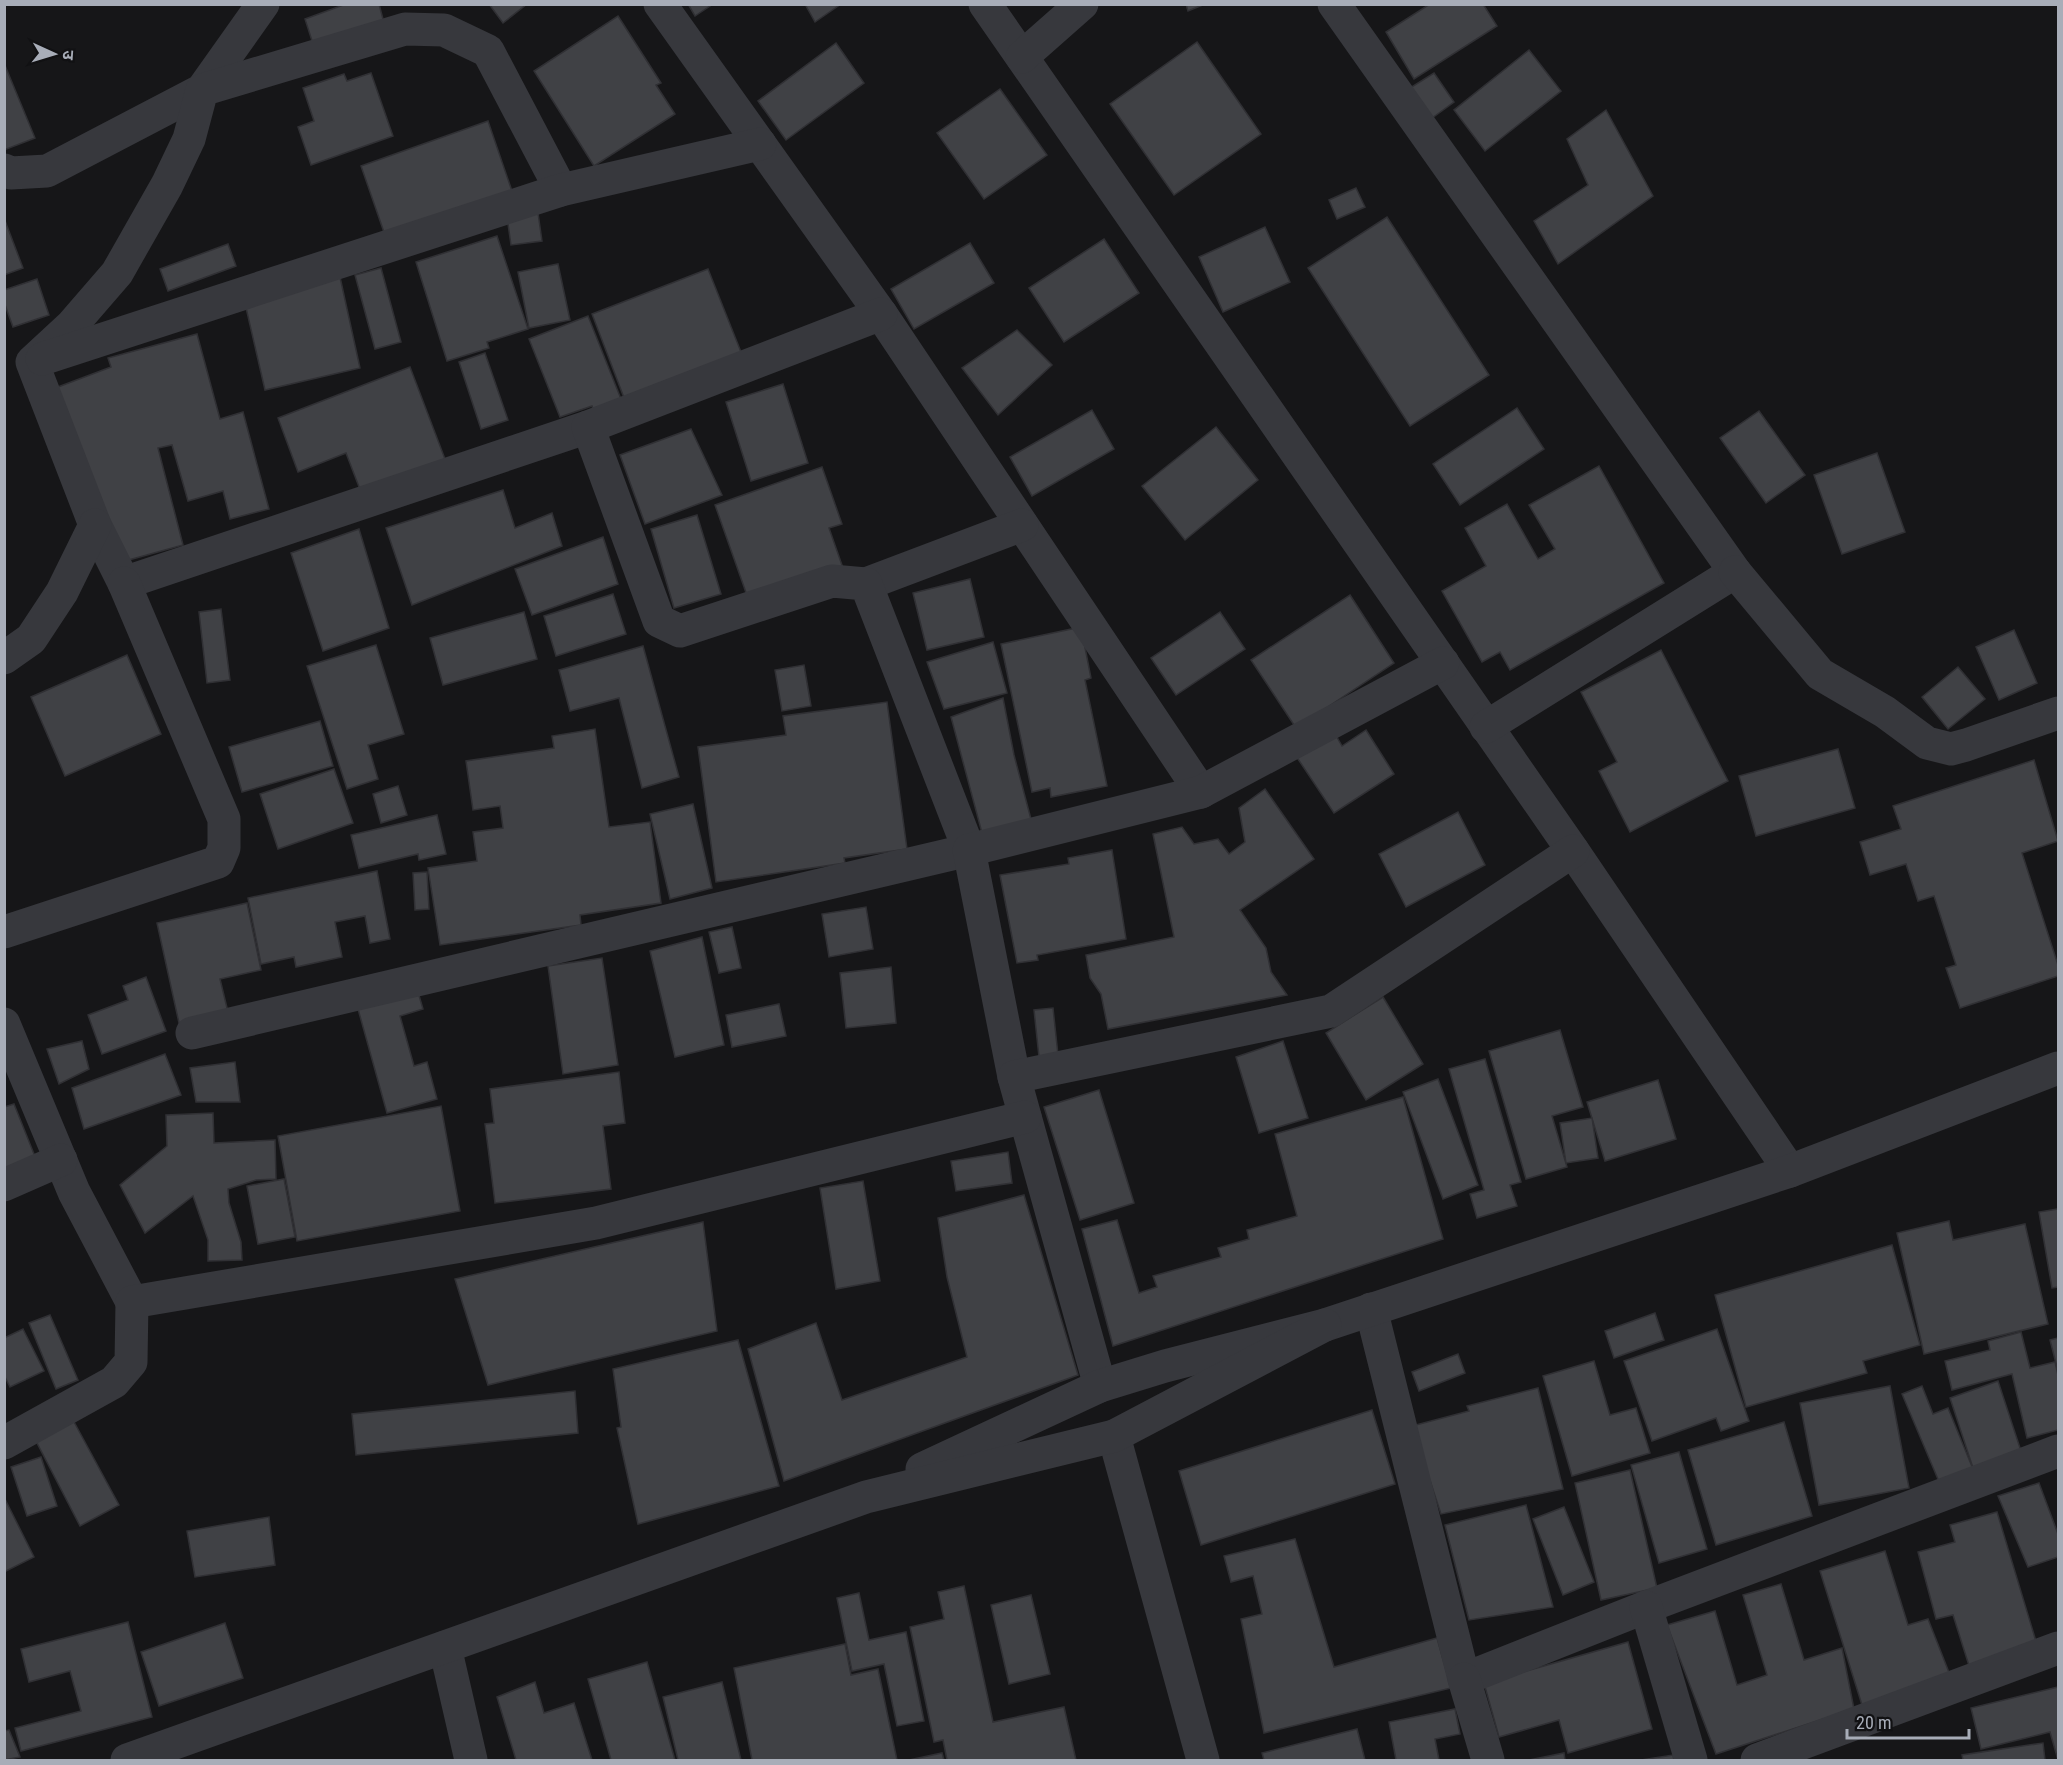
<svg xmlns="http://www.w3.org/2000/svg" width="2063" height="1765" font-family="'Roboto Condensed','Noto Sans Devanagari',sans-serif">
<rect width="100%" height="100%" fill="#161618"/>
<g fill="#404145" stroke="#303034" stroke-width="1.5">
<polygon points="346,4 379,4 384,23 314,47 305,19"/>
<polygon points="489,4 527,4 503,23"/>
<polygon points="688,4 713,4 695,16"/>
<polygon points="805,4 841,4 815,22"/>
<polygon points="1186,4 1205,4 1188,11"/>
<polygon points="1430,4 1483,4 1497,26 1414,79 1386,32"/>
<polygon points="618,16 661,83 656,85 675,114 594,166 534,71"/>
<polygon points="1197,42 1261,134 1174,195 1110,104"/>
<polygon points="836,43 864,83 786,140 758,101"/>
<polygon points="1529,50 1561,91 1485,151 1454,110"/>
<polygon points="4,63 35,138 4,150"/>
<polygon points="371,73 393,136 311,165 298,127 314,121 303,88 344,74 347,81"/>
<polygon points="1434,73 1454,102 1428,121 1410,88"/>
<polygon points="1000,89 1047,155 984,199 937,133"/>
<polygon points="1606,110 1653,196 1558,264 1534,221 1588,185 1567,139"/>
<polygon points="488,121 513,194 386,238 361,166"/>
<polygon points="1356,188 1365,207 1337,219 1329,200"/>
<polygon points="538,213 542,241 511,245 507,217"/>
<polygon points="1387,217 1489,375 1410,426 1308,268"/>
<polygon points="4,218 23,268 4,275"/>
<polygon points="1265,227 1290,282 1223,312 1199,257"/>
<polygon points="497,236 528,329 487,342 489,348 447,361 416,262"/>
<polygon points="1104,239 1139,293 1064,342 1029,288"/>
<polygon points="970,243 994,283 914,329 891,289"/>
<polygon points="228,244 236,266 168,291 160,269"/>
<polygon points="558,264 570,320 529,328 518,272"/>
<polygon points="381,268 401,342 375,349 355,275"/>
<polygon points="708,269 743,357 626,403 592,314"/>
<polygon points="340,277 360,368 265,390 244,299"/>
<polygon points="37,279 49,315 13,327 4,302 4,290"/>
<polygon points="588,316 623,404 595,415 592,406 560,417 529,339"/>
<polygon points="1017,330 1052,365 998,415 962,368"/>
<polygon points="197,334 220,419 243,412 269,509 230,519 223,491 188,501 172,445 158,448 183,545 125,561 50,390 111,367 108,358"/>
<polygon points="485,353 508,420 481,429 459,362"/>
<polygon points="410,367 445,459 361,492 346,453 298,472 278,418"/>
<polygon points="783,384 808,463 751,481 726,402"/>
<polygon points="1517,408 1544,449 1460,505 1433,464"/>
<polygon points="1092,410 1114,449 1032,496 1010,457"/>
<polygon points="1759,411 1805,475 1766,503 1720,438"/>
<polygon points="1216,427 1258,480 1185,540 1142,486"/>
<polygon points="691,429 722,495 645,524 620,455"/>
<polygon points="1877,453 1905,532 1842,554 1814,475"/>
<polygon points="1599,466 1664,583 1510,670 1500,652 1482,662 1442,591 1486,566 1465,528 1507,504 1538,559 1555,549 1529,505"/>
<polygon points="822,467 842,524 829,528 843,568 749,601 715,505"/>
<polygon points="503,490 515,528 552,513 562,546 412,605 386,528"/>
<polygon points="697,515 721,594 674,608 651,529"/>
<polygon points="359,529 389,628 323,651 291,553"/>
<polygon points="603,537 618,584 532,615 515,569"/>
<polygon points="970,579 984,637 927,650 913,593"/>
<polygon points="613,594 626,634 556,656 544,616"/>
<polygon points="1350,595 1394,663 1296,728 1251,660"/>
<polygon points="221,609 230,680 207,683 199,612"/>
<polygon points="524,612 537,659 443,685 430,638"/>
<polygon points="1220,612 1245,649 1176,695 1151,658"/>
<polygon points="1081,627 1091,678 1085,680 1107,786 1051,797 1050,788 1032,792 1001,644"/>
<polygon points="2014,630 2037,683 1999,700 1976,647"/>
<polygon points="993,642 1007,693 944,709 927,662"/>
<polygon points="376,645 404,734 368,745 378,779 347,789 307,666"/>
<polygon points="643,646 679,777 642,788 619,698 570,711 559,670"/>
<polygon points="1661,650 1728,781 1630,832 1599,771 1617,762 1581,692"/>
<polygon points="127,655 161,734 65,776 31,697"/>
<polygon points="804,665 811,706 782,711 775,670"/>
<polygon points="1958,667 1985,699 1948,729 1922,697"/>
<polygon points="1003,698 1014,755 1032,823 982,833 951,717"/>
<polygon points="887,702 907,849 844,858 845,863 716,882 698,747 786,735 783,716"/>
<polygon points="320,721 333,766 242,792 229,747"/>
<polygon points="595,729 609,827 650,822 661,903 580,915 581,925 440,945 428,868 477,861 473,832 503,828 500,806 473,810 466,761 554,748 552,736"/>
<polygon points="1366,730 1394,774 1334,813 1296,756 1334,732 1342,746"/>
<polygon points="1838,749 1855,808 1756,836 1739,776"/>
<polygon points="2034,760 2058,841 2022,853 2058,965 2058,976 1960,1008 1946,968 1956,965 1934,896 1918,901 1906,864 1870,875 1860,842 1901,829 1893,806"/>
<polygon points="334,769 353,823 278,849 260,794"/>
<polygon points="398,786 407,815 381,823 373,794"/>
<polygon points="1265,789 1314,859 1240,910 1266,948 1271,972 1287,995 1108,1029 1101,994 1090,978 1086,955 1174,937 1153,834 1182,827 1194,844 1218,839 1229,854 1245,842 1239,808"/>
<polygon points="693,804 712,888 670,899 650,814"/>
<polygon points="1458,812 1485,865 1406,907 1379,854"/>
<polygon points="437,815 446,854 419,860 418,854 359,868 351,835"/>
<polygon points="1112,850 1126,939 1037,955 1038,960 1017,963 1000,875 1069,864 1068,858"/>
<polygon points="377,871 390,939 370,943 365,916 335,922 342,957 296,967 294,957 261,964 248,898"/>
<polygon points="427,872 429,909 415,910 413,873"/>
<polygon points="247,903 261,970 220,979 228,1012 179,1023 157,923"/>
<polygon points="866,907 873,949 829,957 822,914"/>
<polygon points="732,927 741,968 719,973 709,932"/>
<polygon points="702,937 724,1045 675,1057 650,951"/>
<polygon points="602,958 618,1065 563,1074 548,966"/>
<polygon points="891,967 896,1023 846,1028 840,973"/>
<polygon points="146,977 166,1031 102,1054 88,1015 128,1000 123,986"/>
<polygon points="418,992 423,1009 400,1016 414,1066 427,1062 437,1099 387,1113 358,1009"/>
<polygon points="1383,997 1423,1064 1366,1100 1326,1033"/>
<polygon points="779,1004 786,1036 732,1047 726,1015"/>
<polygon points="1053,1008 1058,1055 1039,1057 1034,1010"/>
<polygon points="1560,1030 1583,1107 1552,1116 1567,1167 1526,1179 1489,1051"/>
<polygon points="82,1041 89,1069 59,1084 47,1049"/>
<polygon points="1283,1041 1308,1118 1259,1133 1236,1057"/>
<polygon points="165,1054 181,1095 84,1129 72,1088"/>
<polygon points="1485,1059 1521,1182 1510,1185 1517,1206 1477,1218 1470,1194 1484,1190 1449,1069"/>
<polygon points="235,1062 240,1102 196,1102 190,1068"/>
<polygon points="619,1072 625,1123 603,1126 611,1189 495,1203 485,1124 494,1123 490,1089"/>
<polygon points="1438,1079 1478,1185 1443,1199 1403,1092"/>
<polygon points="1658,1080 1676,1139 1605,1161 1587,1102"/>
<polygon points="1099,1090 1134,1203 1080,1220 1044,1107"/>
<polygon points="1403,1097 1443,1239 1113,1346 1082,1229 1117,1220 1139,1293 1157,1287 1153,1276 1221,1257 1218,1248 1249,1239 1247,1230 1297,1216 1275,1134"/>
<polygon points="14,1104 36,1159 4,1173 4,1107"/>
<polygon points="441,1106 460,1211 297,1241 278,1136"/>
<polygon points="213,1113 214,1143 275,1140 276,1179 256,1180 228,1189 229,1203 241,1242 242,1260 208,1261 208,1240 193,1196 145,1233 120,1185 167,1146 166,1115"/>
<polygon points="1592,1118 1598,1158 1566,1163 1560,1123"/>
<polygon points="1008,1152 1012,1183 956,1191 951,1161"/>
<polygon points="284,1179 295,1237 258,1244 247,1186"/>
<polygon points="863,1181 880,1281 836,1289 820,1188"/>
<polygon points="1024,1195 1078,1375 784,1481 748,1349 816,1323 842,1400 967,1357 947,1277 938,1218"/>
<polygon points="2058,1209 2058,1287 2052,1288 2039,1212"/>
<polygon points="1949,1221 1953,1240 2025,1224 2048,1324 1924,1354 1897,1233"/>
<polygon points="703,1222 717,1331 488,1385 455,1279"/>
<polygon points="1892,1245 1920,1345 1863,1361 1867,1373 1746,1407 1715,1295"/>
<polygon points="1655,1313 1664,1340 1614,1358 1605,1331"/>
<polygon points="50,1315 78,1380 56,1389 29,1323"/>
<polygon points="23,1329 44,1371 10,1387 4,1375 4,1338"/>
<polygon points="1717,1329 1749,1421 1721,1431 1716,1418 1652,1441 1624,1361"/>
<polygon points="2021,1332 2030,1368 2055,1362 2058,1375 2058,1430 2027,1438 2012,1374 1952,1390 1945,1361 1990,1350 1988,1341"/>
<polygon points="2058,1338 2058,1371 2050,1340"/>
<polygon points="738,1340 779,1486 638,1524 617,1428 621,1427 613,1369"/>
<polygon points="1458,1354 1465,1373 1419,1391 1412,1372"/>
<polygon points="1594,1361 1610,1415 1636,1408 1650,1453 1572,1476 1543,1376"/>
<polygon points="1998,1381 2021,1451 1973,1468 1950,1398"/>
<polygon points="1890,1386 1909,1488 1819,1505 1800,1403"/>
<polygon points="1922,1386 1933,1414 1948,1408 1973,1469 1940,1484 1902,1394"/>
<polygon points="1538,1388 1563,1489 1441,1514 1412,1426 1469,1411 1467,1406"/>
<polygon points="575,1391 578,1433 356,1455 352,1414"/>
<polygon points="1372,1410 1395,1484 1201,1545 1179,1471"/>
<polygon points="73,1420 119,1505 80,1526 36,1441"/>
<polygon points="1784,1422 1812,1516 1716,1545 1688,1450"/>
<polygon points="1679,1452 1707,1549 1659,1563 1631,1465"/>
<polygon points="41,1457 57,1506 27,1516 11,1467"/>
<polygon points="1630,1470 1657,1588 1601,1600 1575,1483"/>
<polygon points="2039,1483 2058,1534 2058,1557 2028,1567 1998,1496"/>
<polygon points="4,1497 34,1557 4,1572"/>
<polygon points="1526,1505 1553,1607 1469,1620 1445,1525"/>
<polygon points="1564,1507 1594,1582 1563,1595 1533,1519"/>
<polygon points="1997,1512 2038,1648 1971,1672 1953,1615 1936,1619 1918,1552 1955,1542 1950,1525"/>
<polygon points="269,1517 275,1565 195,1577 187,1531"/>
<polygon points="1295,1539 1334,1667 1437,1638 1451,1688 1264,1733 1241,1619 1262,1614 1253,1576 1231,1582 1224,1556"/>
<polygon points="1885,1551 1908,1625 1928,1619 1950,1675 1862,1705 1820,1571"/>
<polygon points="1781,1584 1804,1660 1842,1648 1854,1709 1716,1754 1667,1625 1715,1611 1737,1685 1767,1675 1743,1595"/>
<polygon points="964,1586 993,1722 1064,1707 1076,1760 947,1760 943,1740 934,1742 910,1627 944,1619 938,1592"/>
<polygon points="859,1593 869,1640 906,1632 924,1721 897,1726 884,1664 852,1671 837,1598"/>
<polygon points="1031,1595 1050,1674 1009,1684 991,1605"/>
<polygon points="128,1622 152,1717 21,1751 15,1728 81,1711 70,1671 29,1682 21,1649"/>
<polygon points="225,1623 243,1678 159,1706 141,1652"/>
<polygon points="1628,1642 1652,1729 1568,1753 1559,1720 1499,1737 1484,1683"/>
<polygon points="845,1644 851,1675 878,1669 897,1760 752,1760 734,1668"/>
<polygon points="647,1662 675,1760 611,1760 588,1679"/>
<polygon points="535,1682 544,1713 574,1703 592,1760 516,1760 497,1697"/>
<polygon points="722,1682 741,1760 678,1760 663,1697"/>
<polygon points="2058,1687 2058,1760 2050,1732 1981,1749 1971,1708"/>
<polygon points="1455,1709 1460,1734 1435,1739 1439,1760 1396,1760 1389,1722"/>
<polygon points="1357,1729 1365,1760 1264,1760 1262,1753"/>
<polygon points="9,1730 20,1757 4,1760 4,1731"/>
<polygon points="2043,1743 2045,1760 1963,1760 1962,1755"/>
<polygon points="942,1753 944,1760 909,1760"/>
<polygon points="1564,1753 1565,1760 1529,1760"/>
<polygon points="1673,1755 1674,1760 1641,1760"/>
</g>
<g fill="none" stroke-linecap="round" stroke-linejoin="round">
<g stroke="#37383d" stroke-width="33">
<polyline points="660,4 881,314 1201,792"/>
<polyline points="985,4 1573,851 1790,1171"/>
<polyline points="1334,4 1735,572 1486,727"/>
<polyline points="1022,57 1082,4"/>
<polyline points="4,170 11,173 47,171 202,90 263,4"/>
<polyline points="561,190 488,51 444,30 405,29 202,90 189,139 167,185 117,273 72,325 32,362 95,525 124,583 588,427"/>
<polyline points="42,359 561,190 760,144"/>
<polyline points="1735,572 1820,674 1885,712 1927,743 1951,749 1966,745 2058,713"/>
<polyline points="866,584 1022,525"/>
<polyline points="4,658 31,639 62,592 95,525"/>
<polyline points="4,932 218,862 224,848 224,819 124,583"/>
<polyline points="4,1024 74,1192 132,1302"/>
<polyline points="192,1033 969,850 866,584 832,581 680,631 659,621 588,427 881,314"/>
<polyline points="1014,1077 969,850 1201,792 1443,663"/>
<polyline points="4,1185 61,1160"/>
<polyline points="1371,1309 1464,1679 1646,1607 2058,1451"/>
<polyline points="1100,1386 1014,1077 1331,1011 1573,851"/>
<polyline points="1114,1436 1203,1760"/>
<polyline points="4,1443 114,1382 131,1362 132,1302 596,1223 1025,1117"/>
<polyline points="1646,1607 1691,1760"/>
<polyline points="445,1647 471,1760"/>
<polyline points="1464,1679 1488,1760"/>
<polyline points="1757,1760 2058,1648"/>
</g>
<g stroke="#37383d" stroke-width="33">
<polyline points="922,1469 1100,1386 1165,1366 1325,1325 1790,1171 2058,1068"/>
<polyline points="127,1760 866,1497 1114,1436 1325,1325"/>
</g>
</g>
<rect width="2063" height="1765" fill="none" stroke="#a8adb8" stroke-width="12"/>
<g transform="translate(54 54) rotate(94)" stroke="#111113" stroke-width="4.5" paint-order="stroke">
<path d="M0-4.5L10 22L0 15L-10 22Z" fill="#a8adb8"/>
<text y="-9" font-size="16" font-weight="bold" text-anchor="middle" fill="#a8adb8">उ</text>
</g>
<path d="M1847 1729v9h122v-9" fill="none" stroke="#a8adb8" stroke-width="3"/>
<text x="1856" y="1729" font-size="18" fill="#a8adb8" stroke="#111113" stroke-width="4.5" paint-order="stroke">20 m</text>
</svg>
